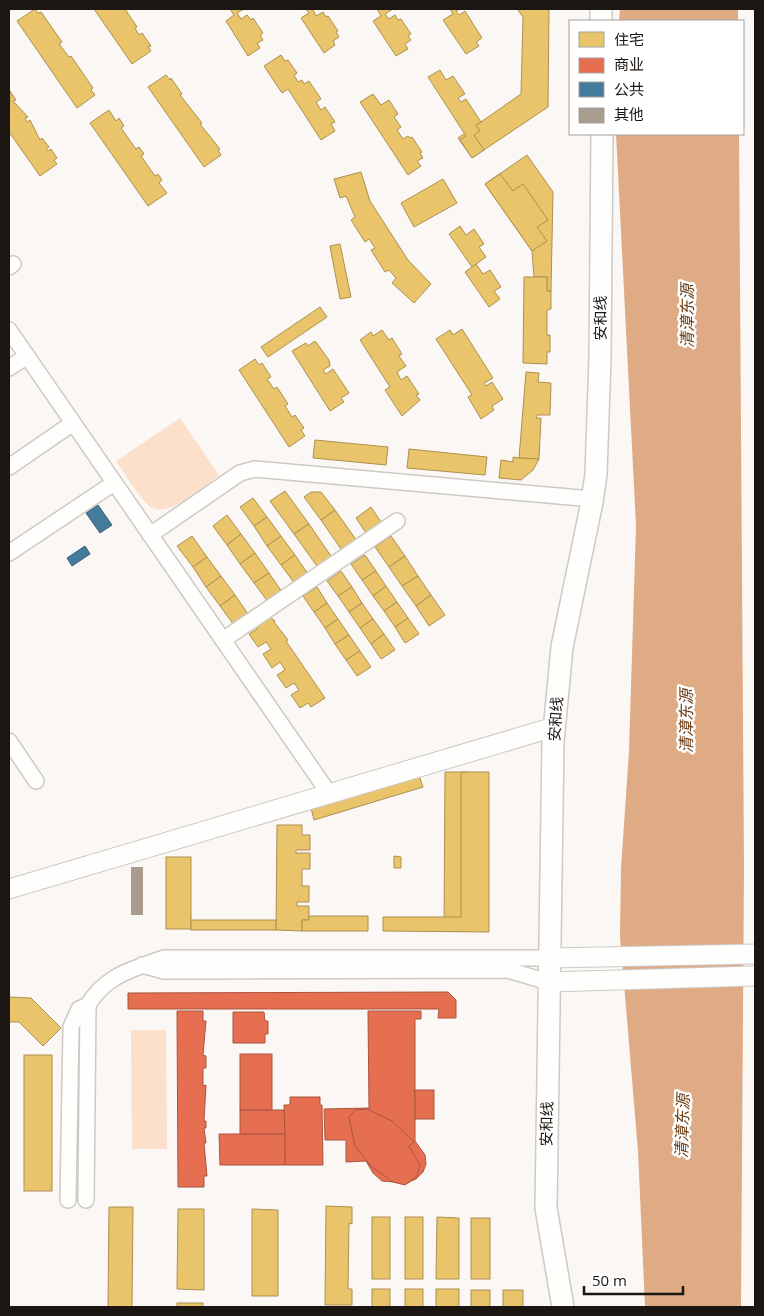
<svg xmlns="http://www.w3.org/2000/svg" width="764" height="1316" font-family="'Open Sans','Noto Sans SC',sans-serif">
<rect width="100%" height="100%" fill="#fbf7f4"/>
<g fill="#fce0cc">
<path d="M180,418L219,475C204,486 167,522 148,505C136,493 126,475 116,461Z"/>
<polygon points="131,1030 166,1030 167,1149 132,1149"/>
</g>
<g fill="#dfab85">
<polygon points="620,9 738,9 738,21 619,21"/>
<polygon points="616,134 739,134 744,867 741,1307 645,1307 638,1151 620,936 621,869 629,751 636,526"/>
</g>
<g fill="#e9c46a" stroke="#ac9050">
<polygon points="35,9 38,13 41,12 62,42 59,44 69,57 71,56 93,88 91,90 95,95 77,108 17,21"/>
<polygon points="94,9 125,9 137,27 135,28 139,35 142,33 151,46 148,47 151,51 132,64"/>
<polygon points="230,9 244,9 237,13 241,19 247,15 251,20 253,18 263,33 260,35 263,40 257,43 260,48 248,56 226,21 234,15"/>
<polygon points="306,9 315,9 313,10 316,16 323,12 326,17 328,16 338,31 336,32 339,37 333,41 335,45 324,53 301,18 309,13"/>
<polygon points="377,9 393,9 385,14 389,19 395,15 398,20 401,19 411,34 408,36 411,40 405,44 408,49 396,56 373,21 381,16"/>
<polygon points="450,9 460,9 456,11 459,15 465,11 482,38 476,42 479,46 466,54 443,20 453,14"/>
<polygon points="517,9 549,9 548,107 472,158 458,138 521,94 523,17"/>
<polygon points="281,55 285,61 288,60 297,73 294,75 298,82 302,80 304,84 309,81 321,99 316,102 321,110 325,107 335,122 331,124 335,131 321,140 288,89 282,93 264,66"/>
<polygon points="440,70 446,80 453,76 465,94 458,98 461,102 466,99 481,122 476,125 480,131 474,135 484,150 472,158 460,140 466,136 428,77"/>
<polygon points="166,75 170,80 171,78 182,94 180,95 202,123 200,124 220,149 218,150 221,155 204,167 148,87"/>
<polygon points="10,91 16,100 13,101 28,117 25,118 27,122 30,120 40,140 42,138 49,147 46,149 48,151 51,149 57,158 54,160 57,164 40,176 9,132"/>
<polygon points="373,94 381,105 389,100 398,114 394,117 401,127 397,130 403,139 408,136 410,138 412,137 422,152 420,153 423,158 417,161 421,166 408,175 360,102"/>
<polygon points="109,110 116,121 119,118 124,126 121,128 136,149 139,147 144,154 141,156 155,176 158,174 162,180 159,183 167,193 148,206 90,123"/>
<polygon points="527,155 553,192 551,291 547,291 547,277 534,277 532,251 485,184"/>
<polygon points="361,172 370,201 408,260 431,284 414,303 392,283 396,278 389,270 385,272 371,250 375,248 369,239 365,242 351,220 355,217 346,196 340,198 334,179"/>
<polygon points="500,174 513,191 523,184 548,220 537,227 547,241 532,251 485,184"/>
<polygon points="443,179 457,203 414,227 401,203"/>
<polygon points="460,226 466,235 474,229 484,244 479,247 486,257 472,267 449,234"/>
<polygon points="340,244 351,297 340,299 330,246"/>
<polygon points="476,264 483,274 490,270 501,287 494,291 500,299 489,307 465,272"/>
<polygon points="524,277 547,277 547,291 551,291 551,309 547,310 547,335 550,335 550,352 547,352 547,364 523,363"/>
<polygon points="320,307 327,317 268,357 261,347"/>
<polygon points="462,329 493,378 484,383 486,386 492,382 503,399 492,406 494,410 481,419 468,397 472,395 436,339 450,330 453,335"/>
<polygon points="382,330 389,340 392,338 402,354 399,356 406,366 397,372 401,380 407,376 419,394 416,395 420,400 402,416 385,390 390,387 360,340 371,332 373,336"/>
<polygon points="315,341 329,360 330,366 323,370 326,374 333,369 349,393 341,398 344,402 330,411 292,351 306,343 308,346"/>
<polygon points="255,359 259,365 262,363 271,377 267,379 274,389 277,387 288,404 285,406 292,417 295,415 304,428 301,430 305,436 289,447 239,370"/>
<polygon points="526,372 539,373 538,382 551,383 550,415 537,415 536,418 541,418 539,459 519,458"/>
<polygon points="315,440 388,447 386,465 313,458"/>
<polygon points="409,449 487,457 485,475 407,468"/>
<polygon points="513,457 519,458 539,459 533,470 521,480 499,478 501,460 513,462"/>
<polygon points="285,491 309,524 294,534 270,501"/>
<polygon points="311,492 321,492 335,510 321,520 304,497"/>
<polygon points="253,498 267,517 254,526 240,507"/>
<polygon points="371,507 381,522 366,533 356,518"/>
<polygon points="335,510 357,541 343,552 321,520"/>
<polygon points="227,515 241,534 227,545 213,526"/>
<polygon points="267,517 281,536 267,546 254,526"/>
<polygon points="309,524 333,559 319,569 294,534"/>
<polygon points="241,534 255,553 240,564 227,545"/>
<polygon points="192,536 207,557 193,567 177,546"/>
<polygon points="281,536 295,555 281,565 267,546"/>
<polygon points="391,536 405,556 389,567 375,547"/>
<polygon points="255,553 269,573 254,583 240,564"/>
<polygon points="295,555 308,574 295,584 281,565"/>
<polygon points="365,555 376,571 362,580 351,564"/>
<polygon points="405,556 418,576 402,586 389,567"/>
<polygon points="207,557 221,576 206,587 193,567"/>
<polygon points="341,571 352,587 338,596 327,581"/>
<polygon points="376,571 386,586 373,596 362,580"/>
<polygon points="269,573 282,592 268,602 254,583"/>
<polygon points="221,576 235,595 220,606 206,587"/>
<polygon points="418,576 431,595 416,606 402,586"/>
<polygon points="386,586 397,602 384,611 373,596"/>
<polygon points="317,587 327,603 314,612 303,596"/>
<polygon points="352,587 362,603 349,612 338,596"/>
<polygon points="235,595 248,614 234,625 220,606"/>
<polygon points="431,595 445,615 429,626 416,606"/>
<polygon points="397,602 408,618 395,627 384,611"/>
<polygon points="327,603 338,619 325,628 314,612"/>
<polygon points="362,603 373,619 360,628 349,612"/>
<polygon points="269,616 275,621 274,622 288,640 286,641 325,698 311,707 308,703 300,708 291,695 299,690 294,683 286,688 277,675 285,670 280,662 272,668 263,654 271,649 266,642 258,647 249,634 257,629 255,626"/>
<polygon points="408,618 419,634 405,643 395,627"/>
<polygon points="338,619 349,635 335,644 325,628"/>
<polygon points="373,619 384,634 371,644 360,628"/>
<polygon points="384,634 395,650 381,659 371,644"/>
<polygon points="349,635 360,651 346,660 335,644"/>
<polygon points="360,651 371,667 357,676 346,660"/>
<polygon points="445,772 467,772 467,778 478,778 478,799 467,798 467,807 478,807 478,827 467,827 467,837 478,837 478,863 467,863 467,871 478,871 478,896 467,896 467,905 478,905 476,931 444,931"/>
<polygon points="461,772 489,772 489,932 383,931 383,917 461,917"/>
<polygon points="419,775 423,787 314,820 311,808"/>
<polygon points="277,825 302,825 302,835 310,835 310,850 296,850 296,853 310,853 310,869 302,869 302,886 309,886 309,902 297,902 297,906 309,906 309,920 302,920 302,931 276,930"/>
<polygon points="394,856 401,857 401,868 394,868"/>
<rect x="166" y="857" width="25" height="72"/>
<polygon points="309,916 368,916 368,931 302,931 302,920 309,920"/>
<rect x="191" y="920" width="85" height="10"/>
<polygon points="9,997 31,998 61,1028 43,1046 19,1022 9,1022"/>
<rect x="24" y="1055" width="28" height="136"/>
<polygon points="326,1206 352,1207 352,1224 349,1223 348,1289 352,1289 352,1305 325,1305"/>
<polygon points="109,1207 133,1207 132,1307 108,1307"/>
<polygon points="178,1209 204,1209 204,1290 177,1289"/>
<polygon points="252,1209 278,1210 278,1296 252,1296"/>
<rect x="372" y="1217" width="18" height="62"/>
<rect x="405" y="1217" width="18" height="62"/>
<polygon points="437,1217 459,1218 459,1279 436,1279"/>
<rect x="471" y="1218" width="19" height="61"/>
<rect x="372" y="1289" width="18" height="18"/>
<rect x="405" y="1289" width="18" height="18"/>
<rect x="436" y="1289" width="23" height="18"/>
<rect x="471" y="1290" width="19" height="17"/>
<rect x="503" y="1290" width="20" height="17"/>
<rect x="177" y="1303" width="26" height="4"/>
</g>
<g fill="#e76f51" stroke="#aa543e">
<polygon points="448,992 456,1000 456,1018 438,1018 439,1009 128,1009 128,993"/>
<polygon points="177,1011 203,1011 203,1021 206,1021 203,1055 206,1056 206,1068 203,1068 203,1086 206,1085 204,1121 206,1121 206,1128 204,1128 206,1143 204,1143 207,1176 204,1176 204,1187 178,1187"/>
<polygon points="368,1011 421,1011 421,1019 415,1019 415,1141 425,1155 426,1164 423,1172 416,1179 406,1183 382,1181 373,1173 366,1161 346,1162 346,1140 325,1140 324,1109 369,1108"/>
<polygon points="233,1012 264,1012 265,1021 268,1021 268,1034 265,1034 265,1043 233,1043"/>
<rect x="240" y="1054" width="32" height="56"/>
<rect x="415" y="1090" width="19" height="29"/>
<polygon points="290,1097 320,1097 320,1105 322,1105 323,1165 285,1165 284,1105 290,1105"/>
<polygon points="367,1109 392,1121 414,1142 409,1146 420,1165 417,1176 411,1181 405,1185 393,1182 371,1166 355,1146 349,1117 355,1110"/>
<polygon points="240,1110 284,1110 285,1134 240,1134"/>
<polygon points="219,1134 285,1134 285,1165 220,1165"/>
</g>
<g fill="#457b9d" stroke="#395d73">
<polygon points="98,505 112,525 100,533 86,513"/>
<polygon points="85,546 90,554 72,566 67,558"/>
</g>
<rect fill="#a99b8d" x="131" y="867" width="12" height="48"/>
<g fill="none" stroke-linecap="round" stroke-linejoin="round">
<g stroke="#cec9c5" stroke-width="18">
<g id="minor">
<polyline points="9,267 13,264"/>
<polyline points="9,330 330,795"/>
<polyline points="9,368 27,356"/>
<polyline points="9,467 73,423"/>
<polyline points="150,535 240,473 255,469 592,499"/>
<polyline points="9,553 114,483"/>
<polyline points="223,640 397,521"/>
<polyline points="9,741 36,781"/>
<polyline points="142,965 164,971 508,970 548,982"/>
<polyline points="68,1200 71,1027 79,1009 88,1005"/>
<path d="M86,1200L88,1005C106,975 133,969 164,958H549"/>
</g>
</g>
<g stroke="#cec9c5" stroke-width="21">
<g id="tertiary">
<polyline points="9,889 554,727"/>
<polyline points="549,958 755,954"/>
<polyline points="548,982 755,976"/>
</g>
</g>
<g stroke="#cec9c5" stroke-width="24">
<g id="secondary">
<polyline points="601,9 601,21"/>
<polyline points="563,1307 546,1208 553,742 562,647 592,502 596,474 600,358 602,134"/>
</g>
</g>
<use href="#minor" stroke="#fefefd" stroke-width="15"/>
<use href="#tertiary" stroke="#fefefd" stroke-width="19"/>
<use href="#secondary" stroke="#fefefd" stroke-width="21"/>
</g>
<g text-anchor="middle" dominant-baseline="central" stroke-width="5" stroke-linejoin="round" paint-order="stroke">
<g font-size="15" fill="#1c1612" stroke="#fff">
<text transform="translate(600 318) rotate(-90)">安和线</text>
<text transform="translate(555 719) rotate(-86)">安和线</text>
<text transform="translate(546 1124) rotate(-89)">安和线</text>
</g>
<g font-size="16" font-style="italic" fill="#693910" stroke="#fff">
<text transform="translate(687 316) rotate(-90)">清漳东源</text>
<text transform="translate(686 721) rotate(-90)">清漳东源</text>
<text transform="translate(682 1126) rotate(-88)">清漳东源</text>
</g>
</g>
<rect width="764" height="1316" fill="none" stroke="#1c1612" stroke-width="20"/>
<rect x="569" y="20" width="175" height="115" fill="#ffffff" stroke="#a4a2a0"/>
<rect x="579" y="32" width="25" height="15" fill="#e9c46a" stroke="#a4a2a0"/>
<text x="614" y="45" font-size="15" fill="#1c1612">住宅</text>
<rect x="579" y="58" width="25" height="15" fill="#e76f51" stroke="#a4a2a0"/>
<text x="614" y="70" font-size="15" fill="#1c1612">商业</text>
<rect x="579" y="82" width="25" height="15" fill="#457b9d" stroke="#a4a2a0"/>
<text x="614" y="95" font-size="15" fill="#1c1612">公共</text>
<rect x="579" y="108" width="25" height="15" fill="#a99b8d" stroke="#a4a2a0"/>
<text x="614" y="120" font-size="15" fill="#1c1612">其他</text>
<path d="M584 1286v8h99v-8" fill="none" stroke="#1c1612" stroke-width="2.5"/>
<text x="592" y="1286" font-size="15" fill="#1c1612" stroke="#ffffff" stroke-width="4" paint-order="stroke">50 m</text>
</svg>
